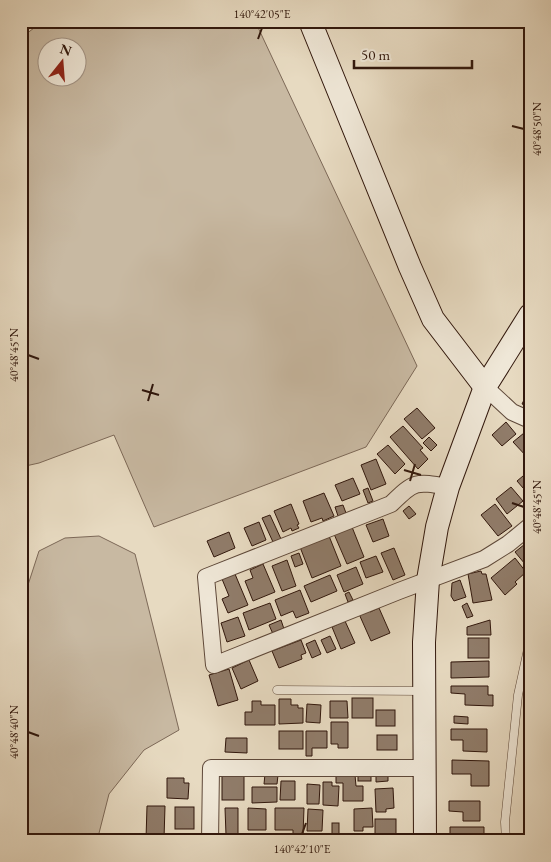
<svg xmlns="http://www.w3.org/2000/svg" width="551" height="862" font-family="'EB Garamond',serif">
<rect width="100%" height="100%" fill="#e7dac1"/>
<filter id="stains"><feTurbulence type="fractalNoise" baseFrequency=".004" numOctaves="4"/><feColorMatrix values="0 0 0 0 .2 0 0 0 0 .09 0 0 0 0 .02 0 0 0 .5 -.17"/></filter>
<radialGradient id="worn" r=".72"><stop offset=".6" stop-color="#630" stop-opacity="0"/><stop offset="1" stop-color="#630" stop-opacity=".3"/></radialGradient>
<g fill="#c8b9a2" stroke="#7c6857" fill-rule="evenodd">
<path d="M43,21H255L417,366L366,447L154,527L114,435L39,463L21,467V38ZM48,48H78V78H48Z"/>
<polygon points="99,536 135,554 179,730 144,750 109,794 97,841 21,841 21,611 25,609 27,588 39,551 65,538"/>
</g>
<g fill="#907c6a" stroke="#31170c">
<polygon points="530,388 530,407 522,404"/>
<polygon points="417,408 435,428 422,439 404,419"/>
<polygon points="506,422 516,434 502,446 492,435"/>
<polygon points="403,426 423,448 420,450 428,459 418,469 390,437"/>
<polygon points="524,433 530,439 530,457 528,458 513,442"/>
<polygon points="429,437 437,445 431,451 423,443"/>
<polygon points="388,445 405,464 395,474 377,454"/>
<polygon points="376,459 386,484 371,490 361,465"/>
<polygon points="529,471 530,472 530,496 517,481"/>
<polygon points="353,478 360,494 342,501 335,485"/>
<polygon points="511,487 523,501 507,514 496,499"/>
<polygon points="368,488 373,501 368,503 363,490"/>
<polygon points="324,493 334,516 323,521 322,518 311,522 303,501"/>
<polygon points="291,504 299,524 297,525 299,528 292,531 291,528 283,532 274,511"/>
<polygon points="495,504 512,526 498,536 481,515"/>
<polygon points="343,505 346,513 338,516 335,507"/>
<polygon points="409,506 416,514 409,519 403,511"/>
<polygon points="270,515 281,539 273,542 262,518"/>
<polygon points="383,519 389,536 373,542 366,525"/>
<polygon points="259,522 266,540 252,546 244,528"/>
<polygon points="352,527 364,557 347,564 334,534"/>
<polygon points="229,532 235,548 214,557 207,541"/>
<polygon points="329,536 341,566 312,578 300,547"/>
<polygon points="530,540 530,561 525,564 515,552"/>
<polygon points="394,548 405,575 393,580 381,553"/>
<polygon points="299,553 303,564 295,567 291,556"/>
<polygon points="376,556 383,572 366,578 360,562"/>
<polygon points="515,558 526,572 515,582 517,584 505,595 491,578"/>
<polygon points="287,560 296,586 282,591 272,566"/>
<polygon points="263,564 275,592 253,601 245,581 253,578 250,570"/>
<polygon points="356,567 363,584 344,592 337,575"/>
<polygon points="481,571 482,574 486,574 492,600 473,603 468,574"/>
<polygon points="235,574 248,605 228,613 222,599 229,596 222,579"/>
<polygon points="330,575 337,591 311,602 304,586"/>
<polygon points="460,580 466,597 454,601 451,596 452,583"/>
<polygon points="300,590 309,613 296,618 293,611 281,616 275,600"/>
<polygon points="349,592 353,600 348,602 345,594"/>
<polygon points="270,603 276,619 249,630 243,613"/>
<polygon points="467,603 473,616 467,618 462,606"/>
<polygon points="379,608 390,633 371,641 359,614 368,610 370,612"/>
<polygon points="238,617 245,636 227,642 221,623"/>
<polygon points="281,620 284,629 273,634 269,625"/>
<polygon points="490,620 491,635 467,635 467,627"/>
<polygon points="345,621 355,643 341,649 332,627"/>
<polygon points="330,636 336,649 327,653 321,640"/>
<rect x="468" y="638" width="21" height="20"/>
<polygon points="301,640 306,653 301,655 302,659 279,668 272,651"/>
<polygon points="315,640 321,654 312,658 306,644"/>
<polygon points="249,660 258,681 241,689 232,668"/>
<polygon points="489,661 489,677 451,678 451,662"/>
<polygon points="229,669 238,700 218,706 209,675"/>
<polygon points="451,686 488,686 488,695 493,695 493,706 465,705 465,694 451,693"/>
<rect x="352" y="698" width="21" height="20"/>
<polygon points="279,699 291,699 291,705 298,705 298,708 303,708 303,723 279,724"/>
<polygon points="252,701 261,701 261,705 275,705 275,725 245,725 245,712 252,712"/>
<polygon points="330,701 347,701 348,718 330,718"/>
<polygon points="307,704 321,705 320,723 306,722"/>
<rect x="376" y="710" width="19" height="16"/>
<polygon points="454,716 468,717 468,724 454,723"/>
<polygon points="331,722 348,722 348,748 338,748 338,744 331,744"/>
<polygon points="451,729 487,729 487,752 463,751 463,740 451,740"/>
<rect x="279" y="731" width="24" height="18"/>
<polygon points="306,731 327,731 327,748 312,748 312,756 306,756"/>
<rect x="377" y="735" width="20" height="15"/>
<polygon points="226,738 247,738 247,753 225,752"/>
<polygon points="452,760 489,761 489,786 471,786 471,774 452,774"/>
<rect x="358" y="772" width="13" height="9"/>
<polygon points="265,774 278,775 277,784 264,784"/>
<polygon points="355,775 356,786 363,786 363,801 343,801 343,783 336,783 336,776"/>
<rect x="222" y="776" width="22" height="24"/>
<polygon points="376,776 388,776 388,781 376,782"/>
<polygon points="167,778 184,778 184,783 189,783 188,799 167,798"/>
<polygon points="281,781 295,781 295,800 280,800"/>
<polygon points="323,782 332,782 332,786 339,786 338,806 323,805"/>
<polygon points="307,784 320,785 319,804 307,804"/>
<polygon points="252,787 277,787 277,802 252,803"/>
<polygon points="393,788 394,808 386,809 386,812 376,812 375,789"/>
<polygon points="449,801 480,801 480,821 463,821 463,812 449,811"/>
<polygon points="147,806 165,806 164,839 146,839"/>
<rect x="175" y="807" width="19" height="22"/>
<polygon points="225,808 238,808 238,835 226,835"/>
<polygon points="248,808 266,809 266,830 248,830"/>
<polygon points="275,808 304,808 303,835 293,835 293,830 275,830"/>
<polygon points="372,808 373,827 363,827 363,831 354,831 354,809"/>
<polygon points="308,809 323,810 322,831 307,831"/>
<rect x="375" y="819" width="21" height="16"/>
<rect x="332" y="823" width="7" height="15"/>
<polygon points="450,827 484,827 484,841 467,841 467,835 450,835"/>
</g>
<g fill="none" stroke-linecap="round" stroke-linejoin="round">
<g stroke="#5e4839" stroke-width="9">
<g id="lane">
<polyline points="277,690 423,691"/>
<polyline points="506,841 505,822 518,695 530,640"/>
</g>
</g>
<g stroke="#5e4839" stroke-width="18">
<g id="street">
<polyline points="485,387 512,412 530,420"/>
<path d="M448,487C415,481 415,481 391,504L206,577L214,665L399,591L484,559L508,544L530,526"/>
<polyline points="210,841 211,768 425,768"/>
</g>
</g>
<g stroke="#31170c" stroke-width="24">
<g id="secondary">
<polyline points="310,21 410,267 433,319 485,387"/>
<polyline points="425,841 424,642 428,580 437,527 448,487 485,387 530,315"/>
</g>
</g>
<use href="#lane" stroke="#efe7d7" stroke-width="8"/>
<use href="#street" stroke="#efe7d7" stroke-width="16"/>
<use href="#secondary" stroke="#efe7d7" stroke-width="22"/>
</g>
<path fill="none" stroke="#31170c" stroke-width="2" d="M258,39L262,28M512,126L524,129M28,355L39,359M142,390L159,395M148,401L153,384M404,470L421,475M410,481L415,464M512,503L524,507M28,732L39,736M302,834L306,823"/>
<rect width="551" height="862" fill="none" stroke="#e7dac1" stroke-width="55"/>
<g transform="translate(62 62) rotate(17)"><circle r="24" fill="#efe7d7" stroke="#a39486"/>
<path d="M0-4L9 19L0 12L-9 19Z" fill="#8f2418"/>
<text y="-8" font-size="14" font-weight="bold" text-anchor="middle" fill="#31170c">N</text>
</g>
<path d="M354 60v8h118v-8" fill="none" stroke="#31170c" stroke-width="2.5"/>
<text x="361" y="60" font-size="15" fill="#31170c" stroke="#efe7d7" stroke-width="4" paint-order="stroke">50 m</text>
<rect x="28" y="28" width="496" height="806" fill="none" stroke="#31170c" stroke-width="2"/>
<g font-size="12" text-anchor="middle" fill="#31170c">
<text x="262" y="18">140°42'05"E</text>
<text transform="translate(537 129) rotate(-90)" y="4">40°48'50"N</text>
<text transform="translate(14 355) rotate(-90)" y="4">40°48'45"N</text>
<text transform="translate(537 507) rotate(-90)" y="4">40°48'45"N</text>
<text transform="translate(14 732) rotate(-90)" y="4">40°48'40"N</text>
<text x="302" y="853">140°42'10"E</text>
</g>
<rect width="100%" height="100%" filter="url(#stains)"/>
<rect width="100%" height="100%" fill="url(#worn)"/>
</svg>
